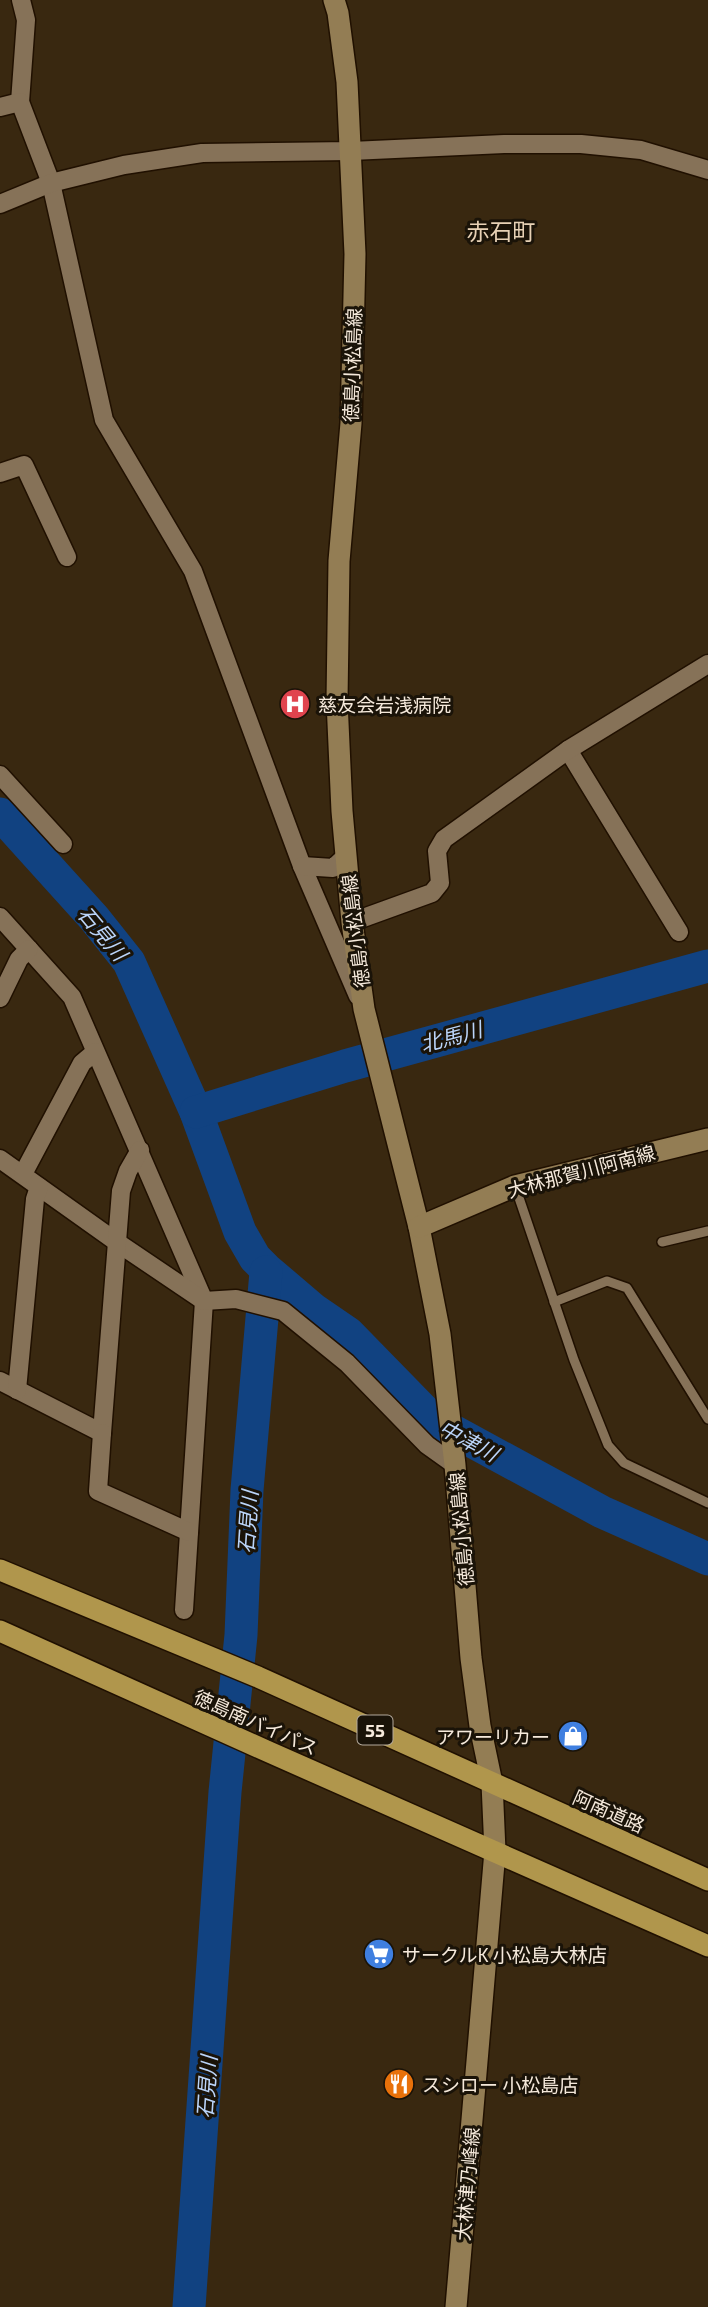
<svg xmlns="http://www.w3.org/2000/svg" width="708" height="2307" font-family="'Exo 2','Noto Sans JP',sans-serif">
<rect width="100%" height="100%" fill="#392810"/>
<g fill="none" stroke-linecap="round" stroke-linejoin="round">
<g stroke="#114281" stroke-width="33">
<polyline points="0,814 94,918 129,962 196,1112 240,1232 255,1258 266,1269 313,1309 348,1333 433,1420 602,1512 708,1559"/>
<polyline points="196,1112 345,1066 708,966"/>
<polyline points="189,2307 225,1792 241,1635 247,1490 266,1272"/>
</g>
<g stroke="#201000" stroke-width="12">
<g id="lane">
<polyline points="515,1186 574,1360 608,1445 624,1463 708,1503"/>
<polyline points="662,1242 708,1231"/>
<polyline points="554,1302 607,1281 627,1288 708,1419"/>
</g>
</g>
<g stroke="#201000" stroke-width="21">
<g id="street">
<polyline points="20,102 26,20 21,0"/>
<polyline points="0,107 20,102 51,183 104,420 193,571 302,866 358,996"/>
<polyline points="0,204 51,183 124,165 202,153 351,151 504,144 581,144 641,150 708,170"/>
<polyline points="0,473 24,465 67,557"/>
<polyline points="568,750 679,932"/>
<polyline points="0,775 63,844"/>
<polyline points="302,866 333,868 346,856"/>
<polyline points="0,917 72,997 204,1301 184,1610"/>
<polyline points="352,922 432,893 440,883 437,851 444,839 568,750 708,664"/>
<polyline points="0,998 19,959 29,949"/>
<polyline points="0,1159 118,1243 204,1301 236,1299 283,1311 347,1363 427,1445 455,1465"/>
<polyline points="23,1174 82,1063 95,1052"/>
<polyline points="0,1381 102,1433 121,1191 128,1171 140,1150"/>
<polyline points="17,1390 35,1199 39,1187"/>
<polyline points="102,1433 98,1491 189,1532"/>
</g>
</g>
<g stroke="#201000" stroke-width="24">
<g id="secondary">
<polyline points="334,0 338,13 347,82 355,254 351,423 339,561 337,701 342,811 352,922 364,1009 419,1227 440,1334 455,1465 471,1658 480,1726 492,1783 495,1851 456,2307"/>
<polyline points="419,1227 515,1186 708,1139"/>
</g>
</g>
<g stroke="#201000" stroke-width="24">
<g id="highway">
<polyline points="0,1570 258,1677 708,1880"/>
<polyline points="0,1631 269,1752 708,1946"/>
</g>
</g>
<use href="#lane" stroke="#867258" stroke-width="9"/>
<use href="#street" stroke="#867258" stroke-width="18"/>
<use href="#secondary" stroke="#937d54" stroke-width="21"/>
<use href="#highway" stroke="#b0964c" stroke-width="21"/>
</g>
<defs>
<g id="hospital-disc" transform="scale(1.575)"><circle r="9.5" fill="#e0444e" stroke="#1a1308"/><path d="M-5-5h3v3.5h4V-5h3V5h-3V1.5h-4V5h-3Z" fill="#fff"/></g>
<g id="shop-disc" transform="scale(1.575)"><circle r="9.5" fill="#3f7fe0" stroke="#1a1308"/><path d="M-5-2.5h2.3a2.7 3.5 0 0 1 5.4 0H5L5.5 6h-11ZM-1.5-2.5h3a1.5 2.3 0 0 0-3 0Z" fill="#fff"/></g>
<g id="supermarket-disc" transform="scale(1.575)"><circle r="9.5" fill="#3f7fe0" stroke="#1a1308"/><path d="M-6-5.5h2.5l.6 2H6L4.5 2H-2.5L-4.4-4H-6ZM-1.5 3.2a1.3 1.3 0 1 0 .1 0ZM3 3.2a1.3 1.3 0 1 0 .1 0Z" fill="#fff"/></g>
<g id="restaurant-disc" transform="scale(1.575)"><circle r="9.5" fill="#e8710a" stroke="#1a1308"/><path d="M-5-6h1v4h1v-4h1v4h1v-4h1v5L-1.5 .5V6h-2V.5L-5-1ZM5-6V6H3V1.5H1.5Q1.5-4 5-6Z" fill="#fff"/></g>
</defs>
<g fill-rule="evenodd">
<use href="#hospital-disc" x="295" y="704"/>
<use href="#shop-disc" x="573" y="1736"/>
<use href="#supermarket-disc" x="379" y="1954"/>
<use href="#restaurant-disc" x="399" y="2084"/>
</g>
<g text-anchor="middle" dominant-baseline="central" stroke-width="6" stroke-linejoin="round" paint-order="stroke">
<rect fill="#1a1308" stroke="#b3a99c" stroke-width="2" x="357.5" y="1715.5" width="35" height="29" rx="5"/>
<g font-size="18" font-weight="bold" fill="#f5e9db">
<text x="375" y="1730">55</text>
</g>
<g font-size="19" fill="#f5e9db" stroke="#1a1308">
<text transform="translate(352 365) rotate(-88)">徳島小松島線</text>
<text transform="translate(355 931) rotate(-97)">徳島小松島線</text>
<text transform="translate(581 1171) rotate(-15)">大林那賀川阿南線</text>
<text transform="translate(461 1529) rotate(-95)">徳島小松島線</text>
<text transform="translate(256 1722) rotate(24)">徳島南バイパス</text>
<text transform="translate(609 1811) rotate(24)">阿南道路</text>
<text transform="translate(467 2184) rotate(-85)">大林津乃峰線</text>
</g>
<g font-size="19" fill="#f5e9db" stroke="#1a1308" text-anchor="start">
<text x="318" y="704">慈友会岩浅病院</text>
<text x="550" y="1736" text-anchor="end">アワーリカー</text>
<text x="402" y="1954">サークルK 小松島大林店</text>
<text x="422" y="2084">スシロー 小松島店</text>
</g>
<g font-size="21" font-style="italic" fill="#bad4f9" stroke="#1a1308">
<text transform="translate(103 933) rotate(50)">石見川</text>
<text transform="translate(451 1036) rotate(-15)">北馬川</text>
<text transform="translate(469 1440) rotate(28)">中津川</text>
<text transform="translate(247 1522) rotate(-86)">石見川</text>
<text transform="translate(206 2087) rotate(-86)">石見川</text>
</g>
<g font-size="23" fill="#e7d1b5" stroke="#1a1308">
<text x="501" y="231">赤石町</text>
</g>
</g>
</svg>
